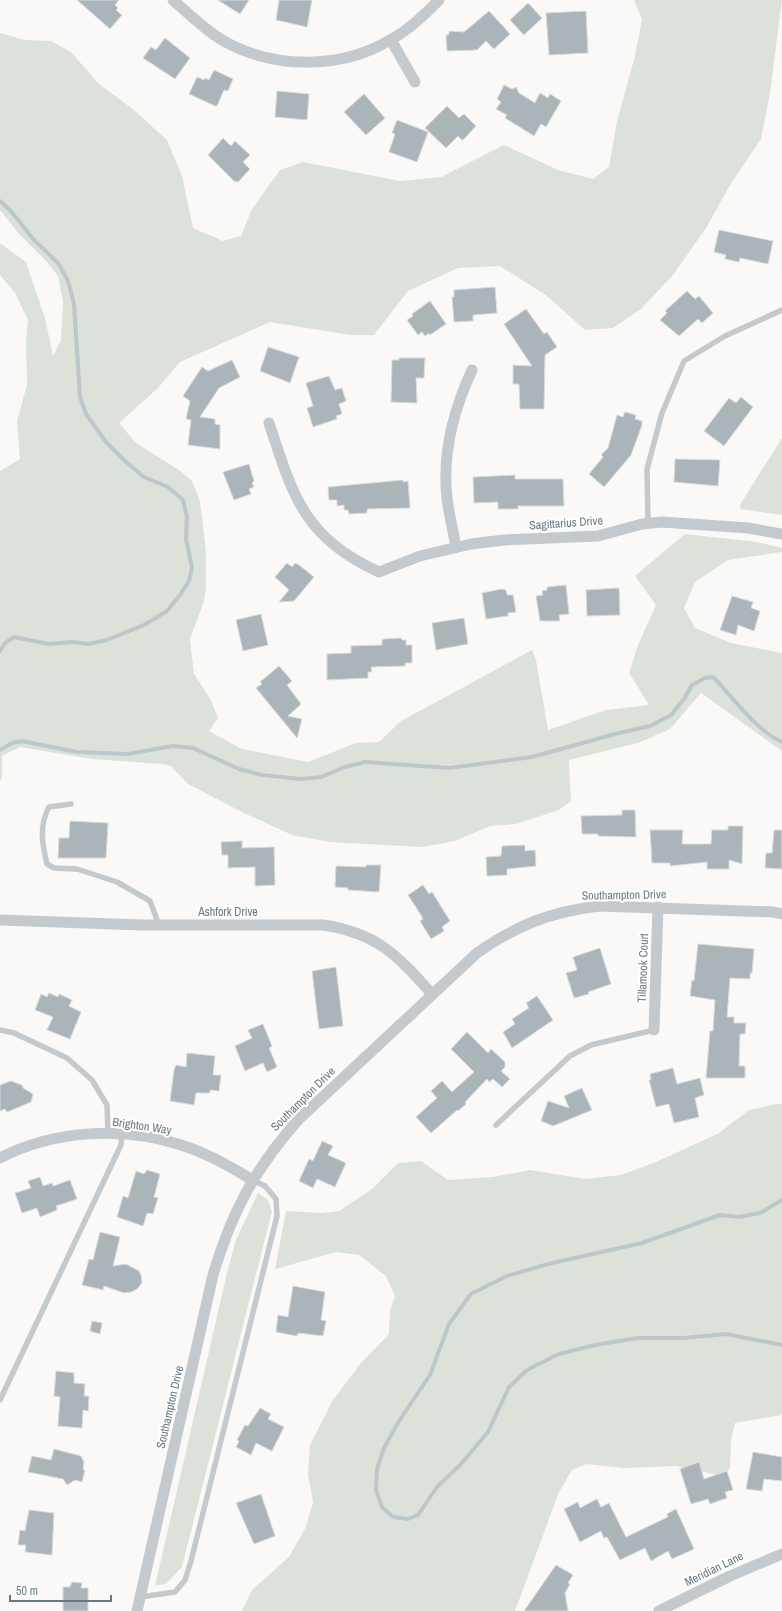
<svg xmlns="http://www.w3.org/2000/svg" width="782" height="1611" font-family="'Archivo Narrow',sans-serif">
<rect width="100%" height="100%" fill="#faf9f8"/>
<g fill="#dce2d9">
<polygon points="634,0 782,0 770,93 761,139 730,185 706,228 673,275 641,309 613,328 585,330 547,296 500,266 458,268 408,291 374,335 350,335 270,322 180,362 158,388 119,423 136,443 179,470 192,481 200,501 206,552 206,589 204,601 190,639 194,674 211,700 218,718 209,731 242,749 308,762 356,743 379,742 401,721 532,650 536,660 548,730 606,710 649,705 629,673 638,645 656,605 635,576 685,534 757,542 782,548 782,552 728,560 695,582 684,608 695,628 731,643 782,653 782,751 701,693 670,729 638,743 569,760 571,801 559,810 516,824 490,826 455,841 422,847 330,842 292,835 244,813 188,784 171,766 163,764 92,759 20,747 2,756 2,778 0,781 0,471 20,459 17,421 27,385 26,339 28,320 15,293 0,275 0,243 26,262 45,318 53,356 61,340 63,302 58,276 46,261 19,234 0,210 0,33 25,40 51,41 71,52 99,84 134,110 167,140 182,176 193,228 223,241 241,236 252,209 280,170 303,162 400,181 441,177 504,145 558,170 593,179 609,167 617,121 635,56 642,19"/>
<polygon points="782,438 782,515 740,509 741,503"/>
<polygon points="776,1104 782,1104 782,1413 781,1415 735,1423 731,1440 730,1468 722,1476 676,1466 623,1468 586,1464 572,1470 559,1492 515,1611 242,1611 252,1590 289,1557 305,1529 313,1502 308,1475 310,1445 333,1400 361,1363 389,1334 390,1311 395,1296 386,1276 359,1255 336,1252 275,1269 286,1211 322,1213 339,1211 372,1189 398,1163 421,1161 448,1180 493,1177 530,1170 585,1179 621,1175 656,1162 719,1133 749,1110"/>
<polygon points="258,1193 268,1200 272,1211 182,1567 166,1584 155,1586 227,1273 236,1240"/>
</g>
<g fill="none" stroke-linecap="round" stroke-linejoin="round">
<g stroke="#bbc8cb" stroke-width="4">
<polyline points="0,201 10,210 34,240 58,263 68,281 74,304 80,397 86,414 106,442 126,462 144,477 168,487 183,500 187,517 186,539 192,567 189,581 180,595 167,611 144,625 107,640 89,644 72,642 49,644 14,637 5,643 0,651"/>
<path d="M0,750L12,743L22,741L77,752L128,754L173,746L193,748L239,769L262,775L301,779L321,777L345,767L365,762L449,768L532,757L615,734L650,726L671,715L684,699L692,685L705,678L713,677C734,698 754,729 782,742"/>
<polyline points="782,1200 760,1213 739,1217 720,1215 642,1243 552,1263 507,1276 471,1294 449,1324 430,1375 399,1421 384,1448 377,1469 376,1490 382,1507 393,1517 408,1519 418,1515 437,1487 461,1464 488,1432 509,1387 527,1370 559,1354 595,1345 638,1338 683,1338 726,1334 782,1345"/>
</g>
</g>
<g fill="#aab4b9" stroke="#dcdbda">
<polygon points="77,0 119,0 115,5 118,8 116,10 122,15 110,29"/>
<polygon points="218,0 249,0 240,14"/>
<polygon points="279,0 312,0 307,27 276,20"/>
<polygon points="528,3 542,18 524,35 510,20"/>
<polygon points="489,11 510,34 494,49 486,41 477,50 447,51 446,35 449,35 449,31 464,32"/>
<polygon points="586,11 588,53 549,55 546,13"/>
<polygon points="165,38 190,58 175,79 143,58 151,47 156,50"/>
<polygon points="214,70 233,79 228,91 224,90 217,106 215,106 189,94 197,77 204,80 205,78 209,80"/>
<polygon points="504,85 512,89 516,87 519,93 535,103 540,93 548,98 550,94 561,101 546,127 541,124 534,136 505,118 507,115 496,109 501,102 497,99"/>
<polygon points="277,91 309,94 307,120 275,117"/>
<polygon points="364,94 385,118 366,135 344,112"/>
<polygon points="447,106 459,118 464,114 476,126 464,139 462,140 458,136 446,148 425,128"/>
<polygon points="397,120 428,132 417,162 389,152 395,134 392,133"/>
<polygon points="223,138 231,146 235,141 250,155 243,162 250,169 238,182 234,181 208,155"/>
<polygon points="719,230 773,241 768,264 740,258 739,262 725,259 726,255 714,252"/>
<polygon points="495,287 497,313 473,315 473,321 454,322 452,297 454,297 454,290"/>
<polygon points="687,291 695,299 699,296 713,313 702,323 698,319 679,336 660,320 667,313 665,311"/>
<polygon points="430,301 446,324 430,335 429,333 425,336 422,332 418,335 407,320 413,316 412,314"/>
<polygon points="526,309 544,334 547,332 557,347 545,355 544,409 520,409 519,384 513,384 513,365 532,366 504,324"/>
<polygon points="268,347 299,357 290,383 260,371"/>
<polygon points="399,358 425,358 424,378 416,378 417,403 391,402 392,360 399,360"/>
<polygon points="232,360 240,377 219,388 200,417 215,419 215,424 220,425 220,449 188,445 191,420 186,419 190,401 183,396 202,367 208,371"/>
<polygon points="329,376 335,390 342,388 346,401 339,404 342,414 336,416 337,419 313,427 307,408 313,406 306,383"/>
<polygon points="741,397 753,407 724,446 704,431 729,398 736,403"/>
<polygon points="625,412 636,415 635,419 642,421 642,425 631,455 604,487 589,474 603,457 601,455 608,448 617,415 623,417"/>
<polygon points="675,459 720,460 718,486 674,482"/>
<polygon points="249,464 254,481 252,483 254,487 249,489 251,494 234,500 223,472"/>
<polygon points="515,475 515,479 563,479 564,506 518,506 518,509 498,509 498,502 474,503 473,477"/>
<polygon points="403,480 403,482 408,481 410,508 367,509 367,513 349,514 348,510 344,510 344,505 337,506 337,500 329,500 328,487"/>
<polygon points="287,563 292,567 295,563 299,565 314,577 294,601 279,602 289,590 275,577"/>
<polygon points="566,585 569,614 559,615 560,621 540,621 536,596 543,595 542,591 547,590 547,587"/>
<polygon points="619,588 620,615 587,616 586,590"/>
<polygon points="501,589 506,590 507,595 513,595 516,612 508,613 508,616 486,619 482,593"/>
<polygon points="732,596 753,602 751,608 760,611 754,631 738,625 736,635 720,630"/>
<polygon points="261,614 268,645 243,651 236,620"/>
<polygon points="464,618 468,644 436,650 432,623"/>
<polygon points="401,638 402,640 406,640 406,645 412,645 412,663 405,663 405,666 371,667 372,672 368,672 368,678 327,680 327,654 351,653 351,646 382,645 382,640 384,639"/>
<polygon points="279,666 292,681 287,685 301,704 288,716 302,719 297,738 256,688 262,684 260,682"/>
<polygon points="622,810 635,810 636,837 598,836 598,834 582,834 581,816 622,815"/>
<polygon points="70,821 108,823 106,858 58,858 59,838 69,838"/>
<polygon points="728,826 743,826 742,864 729,860 729,869 707,869 707,862 670,866 670,863 652,863 650,830 683,830 682,844 711,844 712,830 728,830"/>
<polygon points="774,830 782,830 782,869 765,868 766,853 772,853"/>
<polygon points="242,841 242,848 274,847 275,885 255,886 255,867 228,868 228,855 222,855 221,842"/>
<polygon points="525,845 525,851 535,850 536,866 507,869 507,875 487,876 486,857 501,856 502,846"/>
<polygon points="366,865 381,865 379,892 348,890 348,888 335,887 336,866 366,867"/>
<polygon points="423,885 429,894 432,892 450,921 442,927 444,931 431,939 420,921 423,919 421,915 408,895"/>
<polygon points="698,944 754,949 752,973 750,973 750,979 730,978 727,1017 734,1017 734,1023 746,1023 745,1034 740,1034 739,1066 745,1066 745,1078 706,1078 710,1031 713,1031 715,1000 690,996 692,980 694,981"/>
<polygon points="600,948 611,984 588,992 589,994 574,998 566,973 577,970 573,957"/>
<polygon points="336,967 343,1026 319,1029 312,971"/>
<polygon points="49,993 58,997 59,994 72,1000 69,1006 81,1012 70,1039 47,1030 53,1017 35,1010 41,994 47,997"/>
<polygon points="537,996 553,1020 512,1048 503,1032 515,1024 512,1019 529,1008 526,1003"/>
<polygon points="263,1024 272,1046 269,1048 277,1067 267,1072 263,1063 245,1071 235,1046 252,1038 248,1030"/>
<polygon points="467,1032 488,1053 491,1049 505,1062 505,1067 501,1071 510,1079 502,1087 493,1079 489,1082 487,1079 465,1102 466,1104 458,1111 457,1110 431,1133 416,1117 437,1098 431,1091 442,1081 452,1092 474,1072 451,1049"/>
<polygon points="187,1053 215,1056 213,1075 221,1075 219,1091 210,1090 210,1093 196,1093 194,1105 170,1101 174,1070 176,1065 186,1067"/>
<polygon points="673,1068 677,1084 700,1078 704,1095 695,1098 699,1117 674,1123 669,1104 656,1107 649,1080 651,1080 650,1074"/>
<polygon points="11,1081 22,1085 23,1088 33,1094 31,1102 7,1112 5,1109 0,1111 0,1085"/>
<polygon points="582,1088 592,1110 553,1126 541,1121 548,1101 569,1108 564,1096"/>
<polygon points="322,1141 333,1146 328,1155 346,1163 335,1187 317,1179 313,1188 299,1181 309,1159 313,1161"/>
<polygon points="147,1170 160,1174 154,1197 158,1198 153,1214 147,1213 143,1226 117,1217 123,1196 128,1198 136,1171 144,1174"/>
<polygon points="40,1177 43,1186 52,1183 53,1186 70,1180 77,1199 56,1206 57,1210 40,1217 37,1208 22,1213 15,1193 31,1188 28,1181"/>
<polygon points="100,1232 120,1237 113,1266 126,1264 139,1271 141,1275 142,1283 137,1289 131,1292 124,1293 104,1286 103,1290 82,1285 89,1259 93,1260"/>
<polygon points="293,1286 325,1292 321,1320 326,1321 323,1336 298,1333 297,1336 276,1332 278,1315 288,1317"/>
<polygon points="92,1321 102,1323 100,1334 90,1331"/>
<polygon points="56,1371 74,1373 74,1383 85,1384 84,1396 89,1396 88,1411 83,1410 82,1428 58,1426 60,1397 54,1396"/>
<polygon points="260,1408 271,1414 268,1419 284,1427 272,1451 256,1443 251,1455 236,1447 239,1441 237,1440 245,1425 248,1426"/>
<polygon points="54,1449 81,1456 84,1462 83,1470 85,1470 82,1482 75,1480 67,1485 63,1479 28,1472 32,1456 51,1460"/>
<polygon points="753,1452 782,1457 782,1481 764,1479 762,1491 746,1489"/>
<polygon points="699,1462 704,1479 727,1471 733,1490 725,1492 727,1498 710,1504 708,1499 691,1504 680,1469"/>
<polygon points="261,1494 275,1536 254,1544 236,1503"/>
<polygon points="597,1499 601,1507 609,1503 626,1537 668,1517 667,1514 676,1509 694,1549 672,1559 668,1551 651,1561 645,1548 620,1560 607,1537 604,1538 601,1531 580,1542 564,1509 578,1502 580,1508"/>
<polygon points="29,1510 54,1513 52,1555 25,1552 26,1545 18,1545 20,1530 25,1531"/>
<polygon points="556,1565 573,1575 568,1583 570,1584 565,1593 568,1611 524,1611"/>
<polygon points="72,1582 82,1583 81,1588 88,1588 88,1611 63,1611 63,1587 70,1587"/>
</g>
<g fill="none" stroke-linecap="round" stroke-linejoin="round">
<g stroke="#c3c9cc" stroke-width="5.5">
<polyline points="648,524 647,469 662,413 684,361 725,336 782,310"/>
<path d="M71,804L49,807C39,825 42,844 47,864L54,868L77,869L117,882L150,901L159,925"/>
<polyline points="0,1030 14,1033 67,1058 92,1080 107,1105 108,1134"/>
<polyline points="496,1125 570,1056 591,1045 654,1030"/>
<polyline points="0,1400 121,1145 122,1134"/>
<polyline points="140,1597 175,1592 185,1580 191,1561 277,1216 276,1199 265,1186 252,1180"/>
</g>
<g stroke="#c3c9cc" stroke-width="11">
<path d="M173,0C189,14 204,29 222,40C272,69 340,70 390,40C409,30 424,15 439,0"/>
<polyline points="391,40 415,82"/>
<path d="M269,423C293,496 304,538 379,572L420,556L471,544L504,540L598,536L642,524L662,522L748,528L782,534"/>
<path d="M456,547C453,531 449,514 447,498C442,453 453,411 472,370"/>
<path d="M0,920L142,925H323C377,933 397,955 432,994"/>
<polyline points="654,1030 658,907"/>
<path d="M0,1158C54,1130 123,1126 181,1145C207,1153 230,1166 252,1180"/>
<path d="M137,1611L213,1275C232,1211 255,1169 298,1120L477,953C517,925 550,912 599,906L773,912L782,914"/>
<polyline points="659,1611 730,1576 782,1554"/>
</g>
</g>
<g text-anchor="middle" dominant-baseline="central" stroke-width="4" stroke-linejoin="round" paint-order="stroke">
<g font-size="12" fill="#657983" stroke="#fff">
<text transform="translate(566 523) rotate(-4)">Sagittarius Drive</text>
<text transform="translate(624 895) rotate(-1)">Southampton Drive</text>
<text x="228" y="912">Ashfork Drive</text>
<text transform="translate(643 968) rotate(-88)">Tillamook Court</text>
<text transform="translate(303 1099) rotate(-45)">Southampton Drive</text>
<text transform="translate(142 1126) rotate(8)">Brighton Way</text>
<text transform="translate(170 1407) rotate(-77)">Southampton Drive</text>
<text transform="translate(714 1569) rotate(-26)">Meridian Lane</text>
</g>
</g>
<path d="M10 1595v6h101v-6" fill="none" stroke="#657983" stroke-width="2"/>
<text x="16" y="1595" font-size="12" fill="#657983" stroke="#ffffff" stroke-width="3" paint-order="stroke">50 m</text>
</svg>
